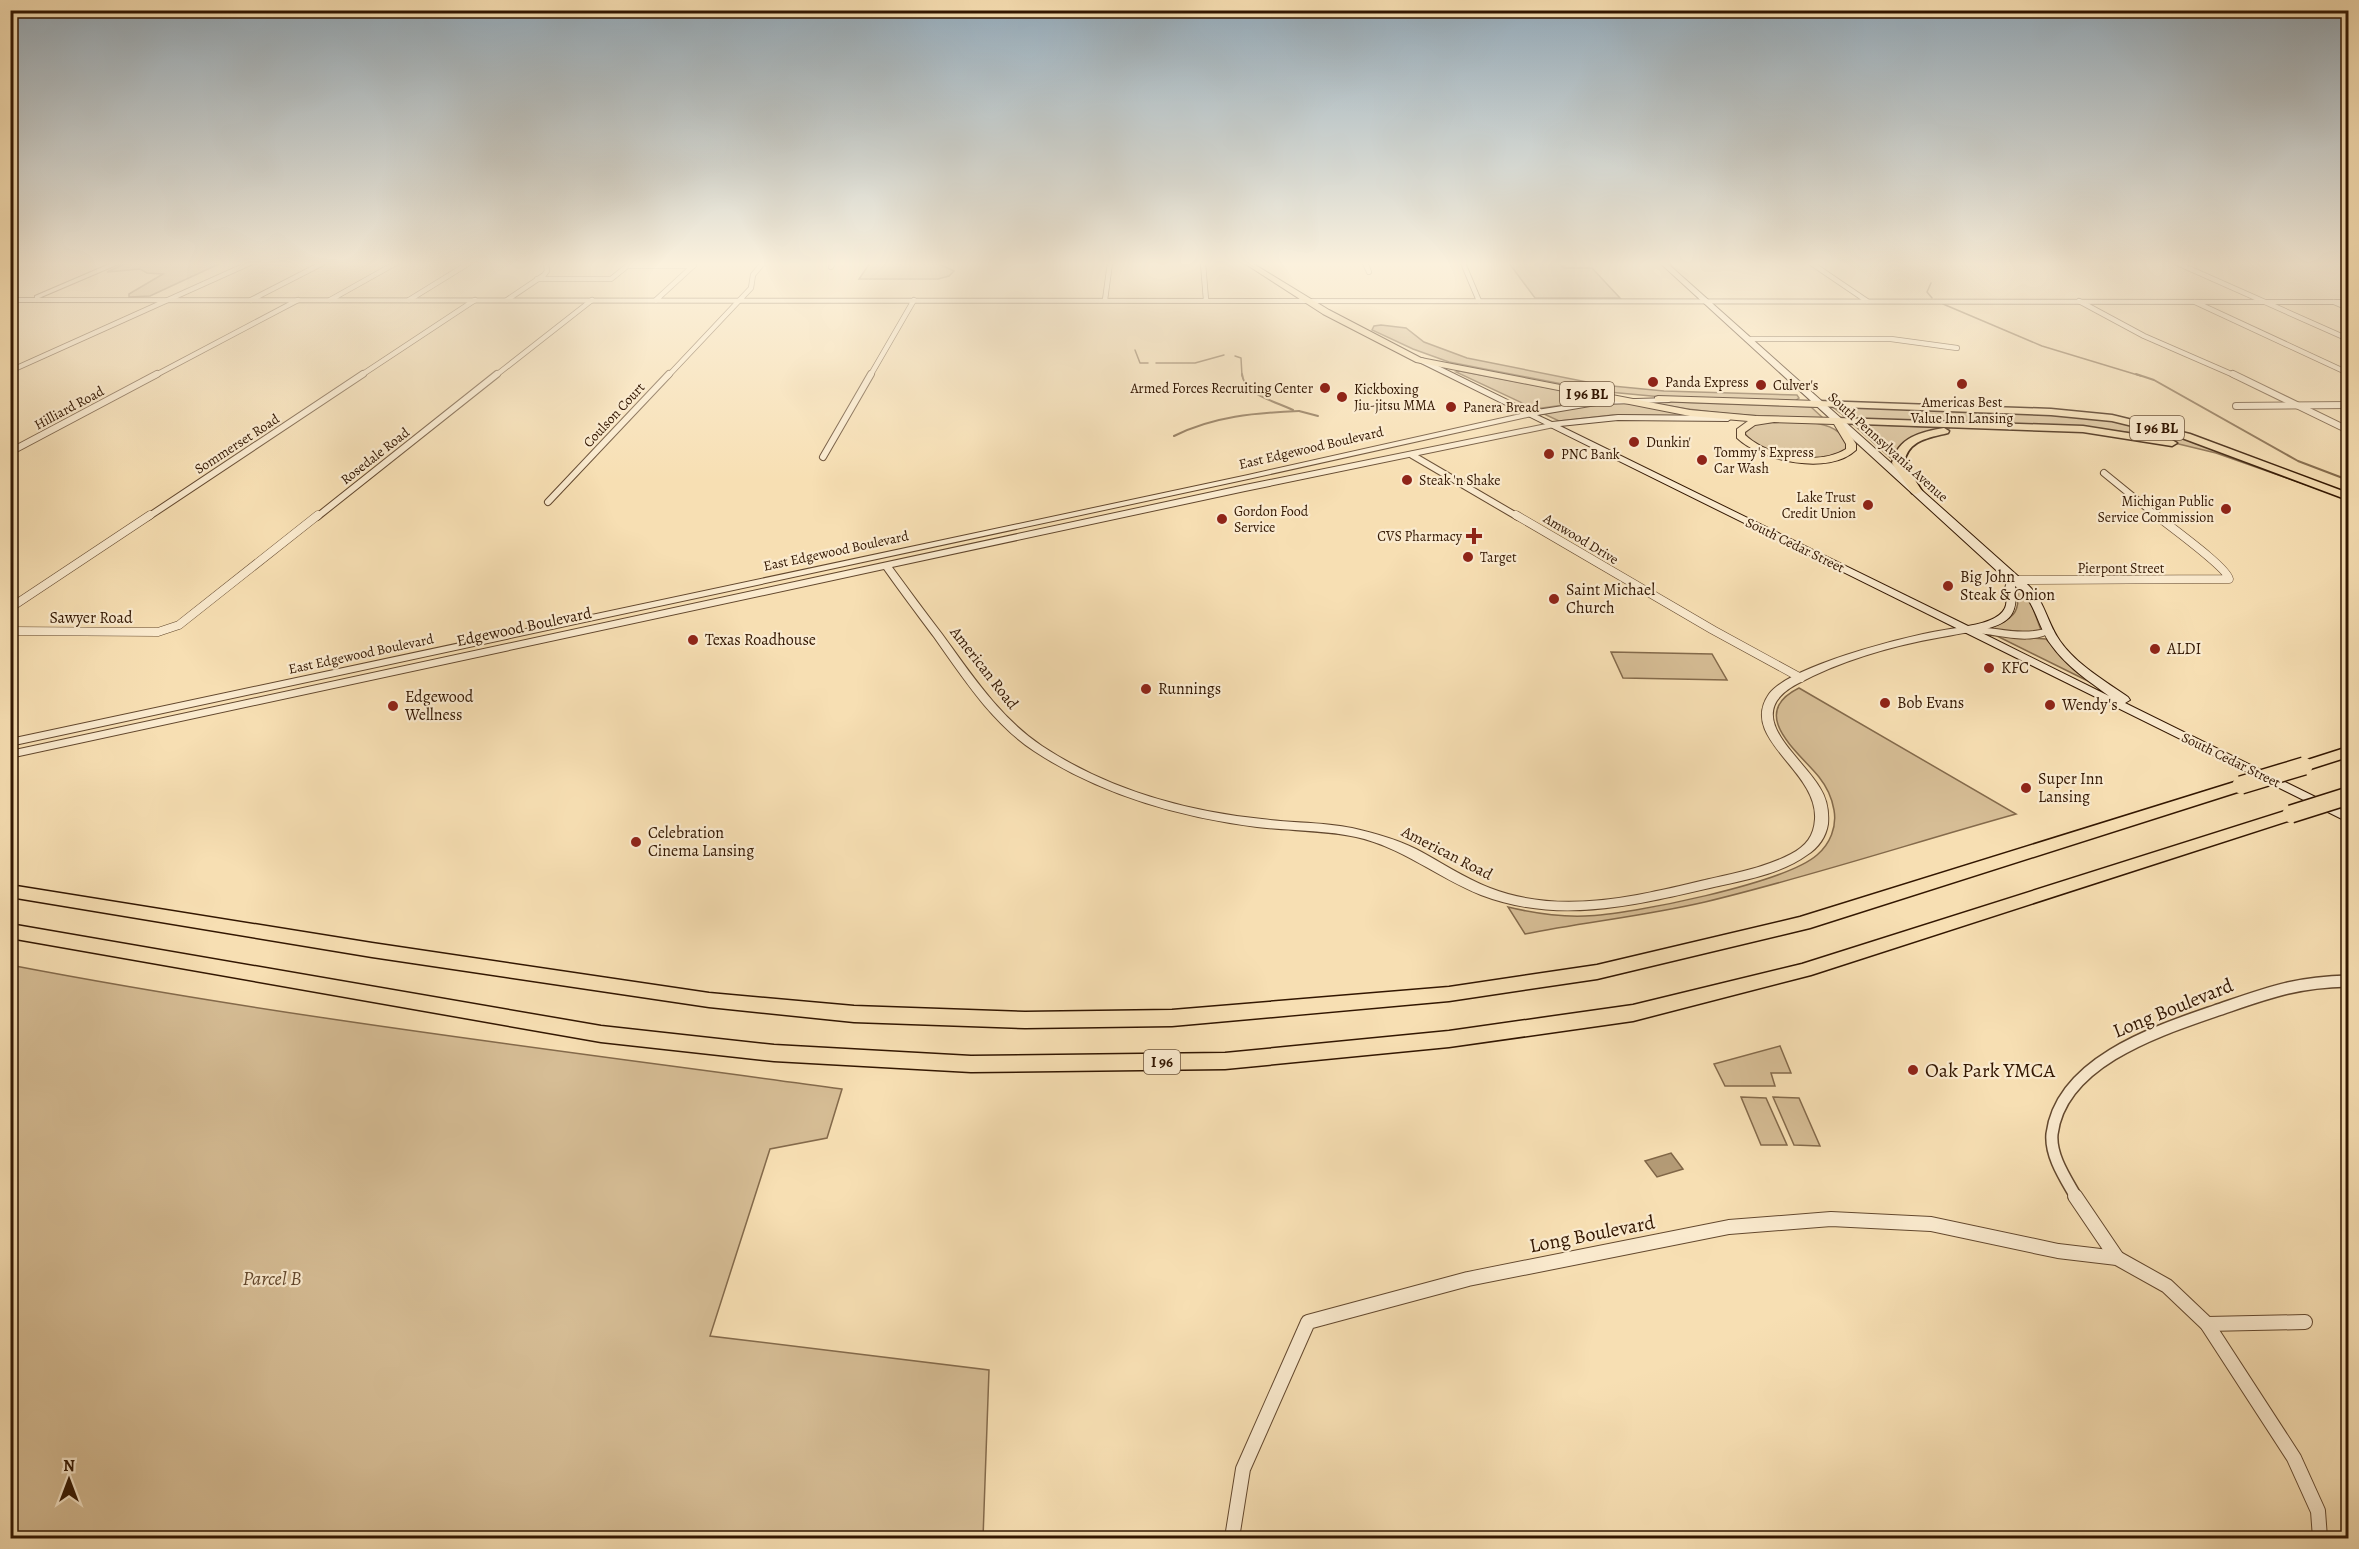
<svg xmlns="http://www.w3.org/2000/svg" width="2359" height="1549" font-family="Alegreya,serif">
<rect width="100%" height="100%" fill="#f7dfb3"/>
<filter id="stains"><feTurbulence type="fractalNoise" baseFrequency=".00333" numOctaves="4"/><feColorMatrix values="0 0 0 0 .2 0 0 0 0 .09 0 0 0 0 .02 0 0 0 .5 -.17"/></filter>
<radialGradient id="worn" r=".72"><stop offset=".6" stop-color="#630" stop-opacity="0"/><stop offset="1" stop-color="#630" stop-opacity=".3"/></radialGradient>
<g fill="#d6bd95" stroke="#846a4b" stroke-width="1.5">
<polygon points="127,263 221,263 150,296 129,297 129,294 163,274 147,273 140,269 107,272"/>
<polygon points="870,263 937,263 954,271 949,276 938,279 859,279"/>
<polygon points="1509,263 1559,263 1564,268 1592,268 1620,298 1535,298"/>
<polygon points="1381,325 1406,328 1424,342 1467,358 1602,385 1664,391 1797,395 1799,398 1795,401 1662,397 1598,391 1449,362 1413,349 1372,330 1374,326"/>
<polygon points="1460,371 1465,372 1607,399 1535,409 1456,372"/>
<path d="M1643,401L1811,407L1823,418C1762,417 1703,414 1643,401Z"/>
<polygon points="1621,402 1696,416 1613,415 1559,421 1544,414 1576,407"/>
<polygon points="1838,407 2048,413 2120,422 2180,436 2332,494 2216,453 2133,433 2089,428 1848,419 1834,408"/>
<path d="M1764,423C1787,422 1843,415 1847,448C1830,468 1755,456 1745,433L1756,424Z"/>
<polygon points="1853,424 1857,424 1950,428 1907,440 1899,447 1893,460"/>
<path d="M2016,587L2028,595L2041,630L2030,634L1988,629C2011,620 2023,613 2016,587Z"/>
<polygon points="1995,635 2046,639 2067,662 2094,684"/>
<polygon points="1611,652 1712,654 1727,680 1623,678"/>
<path d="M1799,688L2016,814C1912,843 1809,877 1705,902C1645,916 1585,922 1525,934L1508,907C1533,913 1559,917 1585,916C1630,915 1785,883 1817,855C1830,844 1837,827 1834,810C1832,798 1827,787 1819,777C1800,753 1746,714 1799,688Z"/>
<path d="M10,965C286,1018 565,1051 842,1089L827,1138L770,1149L710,1336L989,1370L983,1538H11Z"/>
<polygon points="1780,1046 1791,1073 1771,1073 1775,1086 1725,1086 1714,1064"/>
<polygon points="1741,1097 1766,1098 1787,1145 1761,1145"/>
<polygon points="1773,1097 1799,1098 1820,1146 1794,1145"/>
</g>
<polygon fill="#b49b76" stroke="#806647" stroke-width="1.5" points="1671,1153 1683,1169 1657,1177 1645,1161"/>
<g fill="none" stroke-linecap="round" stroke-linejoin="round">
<g stroke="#806647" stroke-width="1.5">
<polyline points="1931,283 1927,292 1932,298"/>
<polyline points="1943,304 2042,346 2141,376"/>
<polyline points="1135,350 1140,363 1148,363"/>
<polyline points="1235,356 1241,358 1242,376"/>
<polyline points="1156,363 1195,363 1224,355"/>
</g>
<g stroke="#806647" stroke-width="2">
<path d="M1242,374C1244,395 1277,402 1293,410"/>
<polyline points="2136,374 2154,380 2298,461 2348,480"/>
<polyline points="1299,411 1318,416"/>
<path d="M1174,436C1214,416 1255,413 1299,411"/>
</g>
<g stroke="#63482e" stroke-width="6">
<g id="minor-far4">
<polyline points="1203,263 1206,300"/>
<polyline points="1365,263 1369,272"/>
<polyline points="1463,263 1479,301"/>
<polyline points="1811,263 1867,301"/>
<polyline points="2177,263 2348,339"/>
<polyline points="628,266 693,266"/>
<polyline points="831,267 833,263"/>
<polyline points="537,279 611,279 631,263"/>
<polyline points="251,300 323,263"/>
<polyline points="330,300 396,263"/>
<polyline points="409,300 469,263"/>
<polyline points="507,300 544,275 547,271 546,263"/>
<polyline points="656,300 694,265"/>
<polyline points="1105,300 1110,263"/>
<polyline points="2079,301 2144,336 2236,376"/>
<polyline points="2195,302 2348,373"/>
<polyline points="2334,302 2348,308"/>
<polyline points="1747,339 1891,339 1957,348"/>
<polyline points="10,371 250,263"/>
<polyline points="154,376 298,300"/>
<polyline points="360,376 475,300"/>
<polyline points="495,376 592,300"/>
<polyline points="668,376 751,288 753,275 763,263"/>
<polyline points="870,376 914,300"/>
</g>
</g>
<g stroke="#63482e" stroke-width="8">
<g id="minor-far3">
<polyline points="2233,374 2348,430"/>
<polyline points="2236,406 2348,405"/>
<polyline points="10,452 157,374"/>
<polyline points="1412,455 1518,517"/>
<polyline points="823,457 871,374"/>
<polyline points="2104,473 2158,517"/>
<polyline points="548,502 669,374"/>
<polyline points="148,517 363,374"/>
<polyline points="317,517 497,374"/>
</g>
</g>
<g stroke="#63482e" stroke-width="9">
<g id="minor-far2">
<polyline points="1516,515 1713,630 1801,678"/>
<path d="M2014,580L2229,579C2227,567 2169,526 2156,515"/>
<polyline points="10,608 150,515"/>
<polyline points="10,631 158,632 179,625 318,515"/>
</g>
</g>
<g stroke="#63482e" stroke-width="14">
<path id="minor-far1" d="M2076,1197C2066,1179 2050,1156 2052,1134C2061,1062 2157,1031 2215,1011C2265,994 2294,982 2348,981"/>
</g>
<g stroke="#63482e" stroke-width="16">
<g id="minor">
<polyline points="2075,1196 2117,1258"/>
<polyline points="2207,1324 2305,1322"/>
<polyline points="1232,1538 1243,1469 1308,1322 1468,1279 1729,1227 1831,1219 1931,1224 2058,1251 2117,1258 2167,1286 2207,1324 2294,1458 2318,1511 2320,1538"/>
</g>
</g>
<g stroke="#63482e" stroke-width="2">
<g id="tertiary">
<polygon points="112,263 121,263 39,298 2348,300 2348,304 10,302 10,298 35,298 35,296"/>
<polygon points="1529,412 1533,414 1532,416 1248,479 10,746 10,739 1248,475"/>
<path d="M1551,423L1555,425L1554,427L1245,491L892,567C909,590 925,612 942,634C971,674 1000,718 1042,746C1107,789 1184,811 1262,819C1292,823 1322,822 1352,828C1374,833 1396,839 1416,849C1441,862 1464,878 1490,888C1560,915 1634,897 1705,880C1734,873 1764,868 1791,854C1806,846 1814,836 1815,819C1818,770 1738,739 1769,694C1791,664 1929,629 1967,627C1996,626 2019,637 2049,628L2054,631C2026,648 1995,631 1964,633C1957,634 1949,636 1942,637C1891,646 1842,660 1797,684C1739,715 1801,755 1820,788C1827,799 1829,811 1828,824C1826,837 1818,848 1807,855C1781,874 1745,880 1714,887C1636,905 1559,925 1481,895C1438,878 1402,847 1356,837C1324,830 1290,831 1257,827C1179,817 1101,795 1034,751C992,723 963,678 934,637C917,614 900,592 884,569L10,758V751L1245,485Z"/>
</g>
</g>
<g stroke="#321601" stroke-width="2">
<path id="secondary" d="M1660,263H1667L2028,585C2045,601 2047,623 2060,641C2077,665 2105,681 2128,697L2130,700L2125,703L2348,813V822L1415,360L1422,358L1530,411L1602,400L1669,398L1673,400L1669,402L1602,404L1537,415L1552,422L1618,415L1731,416L1732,418L1728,421L1618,420L1560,426L1968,626C1980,624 2003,619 2006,605C2008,595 2002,589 2008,581ZM2015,586C2036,600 2037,627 2052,646C2067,667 2089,681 2109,696L1978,631C2007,624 2019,618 2015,586Z"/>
</g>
<g stroke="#321601" stroke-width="2">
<g id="primary">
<path d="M1244,263H1252L1329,310L1421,358L1690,410L1756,416L1837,418L1840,419L1856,444V450C1829,476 1761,461 1737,438V429L1748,421L1690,416L1416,362L1323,314ZM1774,422L1834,424L1846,444V449C1818,466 1769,457 1745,435V432L1755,425Z"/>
<polygon points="1658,396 1818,401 1823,404 1818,407 1655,401 1655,397"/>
</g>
</g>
<g stroke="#321601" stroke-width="3">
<g id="motorway">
<polygon points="1818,401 2051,409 2112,415 2190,434 2348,493 2348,500 2182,438 2112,421 2051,415 1814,406 1814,402"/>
<polygon points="1837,418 2083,426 2172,440 2177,443 2172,446 2083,432 1833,423 1833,419"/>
<path d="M1944,428L1949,431L1948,433C1928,438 1908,440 1904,463L1922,491L1916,494L1912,493L1892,463C1898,437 1921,432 1944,428Z"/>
<polygon points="2348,747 2348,757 2304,771 2296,766 2298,763"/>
<polygon points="2241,780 2249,785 2247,789 1810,928 1597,979 1449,1001 1172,1026 1025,1028 854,1022 709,1007 372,957 10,897 10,885 372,943 709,993 854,1006 1025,1012 1172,1010 1449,987 1597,965 1800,917"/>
<polygon points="2291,809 2297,810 2300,814 2297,818 1811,975 1633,1021 1449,1047 1225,1069 971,1072 774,1061 601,1042 10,938 10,924 601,1026 774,1045 971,1056 1225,1053 1449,1031 1633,1005 1802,964"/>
</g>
</g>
<use href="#minor-far4" stroke="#faeace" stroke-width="4.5"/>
<use href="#minor-far3" stroke="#faeace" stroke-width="6"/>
<use href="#minor-far2" stroke="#faeace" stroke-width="8"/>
<use href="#minor-far1" stroke="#faeace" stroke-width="11"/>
<use href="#minor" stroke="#faeace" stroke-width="14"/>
<use href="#tertiary" fill="#faeace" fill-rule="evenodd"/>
<use href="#secondary" fill="#faeace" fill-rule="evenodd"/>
<use href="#primary" fill="#f7dfb3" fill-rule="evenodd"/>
<use href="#motorway" fill="#f7dfb3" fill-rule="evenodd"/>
<g stroke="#321601" stroke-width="20" stroke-linecap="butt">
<g id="motorway-bridge">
<polyline points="2241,785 2304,766"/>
<polyline points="2291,814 2348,796"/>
</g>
</g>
<use href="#motorway-bridge" stroke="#f7dfb3" stroke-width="17"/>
</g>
<linearGradient id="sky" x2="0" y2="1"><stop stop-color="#93aaba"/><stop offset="0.55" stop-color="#fbf1dd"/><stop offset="1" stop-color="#fbf1dd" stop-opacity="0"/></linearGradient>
<rect width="2359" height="480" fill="url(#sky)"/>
<g fill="#8f2418" stroke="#faeace" stroke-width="2">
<circle cx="1653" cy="382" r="6"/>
<circle cx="1962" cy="384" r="6"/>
<circle cx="1761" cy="385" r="6"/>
<circle cx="1325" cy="388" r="6"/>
<circle cx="1342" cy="397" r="6"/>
<circle cx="1451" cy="407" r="6"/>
<circle cx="1634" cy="442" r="6"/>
<circle cx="1549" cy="454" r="6"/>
<circle cx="1702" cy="460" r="6"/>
<circle cx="1407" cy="480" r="6"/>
<circle cx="1868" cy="505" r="6"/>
<circle cx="2226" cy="509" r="6"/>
<circle cx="1222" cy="519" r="6"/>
<path d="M1471 527h6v6h6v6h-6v6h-6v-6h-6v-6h6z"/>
<circle cx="1468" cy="557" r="6"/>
<circle cx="1948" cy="586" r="6"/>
<circle cx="1554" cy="599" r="6"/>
<circle cx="693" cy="640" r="6"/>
<circle cx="2155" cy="649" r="6"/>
<circle cx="1989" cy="668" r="6"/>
<circle cx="1146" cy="689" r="6"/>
<circle cx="1885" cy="703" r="6"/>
<circle cx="2050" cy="705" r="6"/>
<circle cx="393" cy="706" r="6"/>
<circle cx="2026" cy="788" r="6"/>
<circle cx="636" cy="842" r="6"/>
<circle cx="1913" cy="1070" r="6"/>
</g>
<g text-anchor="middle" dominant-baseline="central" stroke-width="4.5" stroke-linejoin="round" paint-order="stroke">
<g font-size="14" fill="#321601" stroke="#faeace" text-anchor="start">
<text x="1665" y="382">Panda Express</text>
<text x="1773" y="385">Culver's</text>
<text x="1313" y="388" text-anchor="end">Armed Forces Recruiting Center</text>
<text x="1354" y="389">Kickboxing<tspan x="1354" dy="16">Jiu-jitsu MMA</tspan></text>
<text x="1962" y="402" text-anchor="middle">Americas Best<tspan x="1962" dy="16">Value Inn Lansing</tspan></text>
<text x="1463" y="407">Panera Bread</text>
<text x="1646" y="442">Dunkin'</text>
<text x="1714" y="452">Tommy's Express<tspan x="1714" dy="16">Car Wash</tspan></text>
<text x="1561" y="454">PNC Bank</text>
<text x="1419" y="480">Steak 'n Shake</text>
<text x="1856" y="497" text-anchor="end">Lake Trust<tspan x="1856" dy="16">Credit Union</tspan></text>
<text x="2214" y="501" text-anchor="end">Michigan Public<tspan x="2214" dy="16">Service Commission</tspan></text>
<text x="1234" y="511">Gordon Food<tspan x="1234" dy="16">Service</tspan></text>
<text x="1462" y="536" text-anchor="end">CVS Pharmacy</text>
<text x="1480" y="557">Target</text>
</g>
<g font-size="14" fill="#321601" stroke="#faeace">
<text transform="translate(69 408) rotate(-28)">Hilliard Road</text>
<text transform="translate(614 415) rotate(-47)">Coulson Court</text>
<text transform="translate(237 444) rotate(-33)">Sommerset Road</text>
<text transform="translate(1888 447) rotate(42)">South Pennsylvania Avenue</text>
<text transform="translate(1311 448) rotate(-13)">East Edgewood Boulevard</text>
<text transform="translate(375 456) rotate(-38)">Rosedale Road</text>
<text transform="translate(1581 539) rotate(31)">Amwood Drive</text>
<text transform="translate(1795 545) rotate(26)">South Cedar Street</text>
<text transform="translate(836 551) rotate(-12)">East Edgewood Boulevard</text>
<text x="2121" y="568">Pierpont Street</text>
<text transform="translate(361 654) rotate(-12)">East Edgewood Boulevard</text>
<text transform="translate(2231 760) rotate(26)">South Cedar Street</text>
</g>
<g fill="#faeace" stroke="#6e563e" stroke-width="1.5">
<rect x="1560" y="382" width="54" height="24" rx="4.5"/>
<rect x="2130" y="416" width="54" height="24" rx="4.5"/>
<rect x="1144" y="1050" width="36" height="24" rx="4.5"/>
</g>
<g font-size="15" font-weight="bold" fill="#321601">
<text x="1587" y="394">I 96 BL</text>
<text x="2157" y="428">I 96 BL</text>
<text x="1162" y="1062">I 96</text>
</g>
<g font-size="16" fill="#321601" stroke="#faeace" text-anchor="start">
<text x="1960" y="577">Big John<tspan x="1960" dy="18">Steak &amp; Onion</tspan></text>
<text x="1566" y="590">Saint Michael<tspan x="1566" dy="18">Church</tspan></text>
<text x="705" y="640">Texas Roadhouse</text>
<text x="2167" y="649">ALDI</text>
<text x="2001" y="668">KFC</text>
<text x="1158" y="689">Runnings</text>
<text x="405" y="697">Edgewood<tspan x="405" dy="18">Wellness</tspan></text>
<text x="1897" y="703">Bob Evans</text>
<text x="2062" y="705">Wendy's</text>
<text x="2038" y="779">Super Inn<tspan x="2038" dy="18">Lansing</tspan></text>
<text x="648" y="833">Celebration<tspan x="648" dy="18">Cinema Lansing</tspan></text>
</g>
<g font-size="16" fill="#321601" stroke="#faeace">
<text x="91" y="618">Sawyer Road</text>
<text transform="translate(524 627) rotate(-12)">Edgewood Boulevard</text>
<text transform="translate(984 668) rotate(52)">American Road</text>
<text transform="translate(1447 853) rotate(27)">American Road</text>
</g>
<g font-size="20" fill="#321601" stroke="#faeace">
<text transform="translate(2173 1008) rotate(-22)">Long Boulevard</text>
<text transform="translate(1592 1234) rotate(-11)">Long Boulevard</text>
</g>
<g font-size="20" fill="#321601" stroke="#faeace" text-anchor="start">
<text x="1925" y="1070">Oak Park YMCA</text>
</g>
<g font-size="20" font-style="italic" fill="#63482d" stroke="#faeace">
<text x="272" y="1278">Parcel B</text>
</g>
</g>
<rect width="2359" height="1549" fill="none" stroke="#f7dfb3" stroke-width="36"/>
<rect x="12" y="12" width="2335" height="1525" fill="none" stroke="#321601" stroke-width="3"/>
<rect x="18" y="18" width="2323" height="1513" fill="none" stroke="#321601" stroke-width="1.5"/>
<g transform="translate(69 1480)" stroke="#faeace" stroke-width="4.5" paint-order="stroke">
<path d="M0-4.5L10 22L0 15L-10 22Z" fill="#321601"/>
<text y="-9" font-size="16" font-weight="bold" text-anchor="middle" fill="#321601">N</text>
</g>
<rect width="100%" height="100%" filter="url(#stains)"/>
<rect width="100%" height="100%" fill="url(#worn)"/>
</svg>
